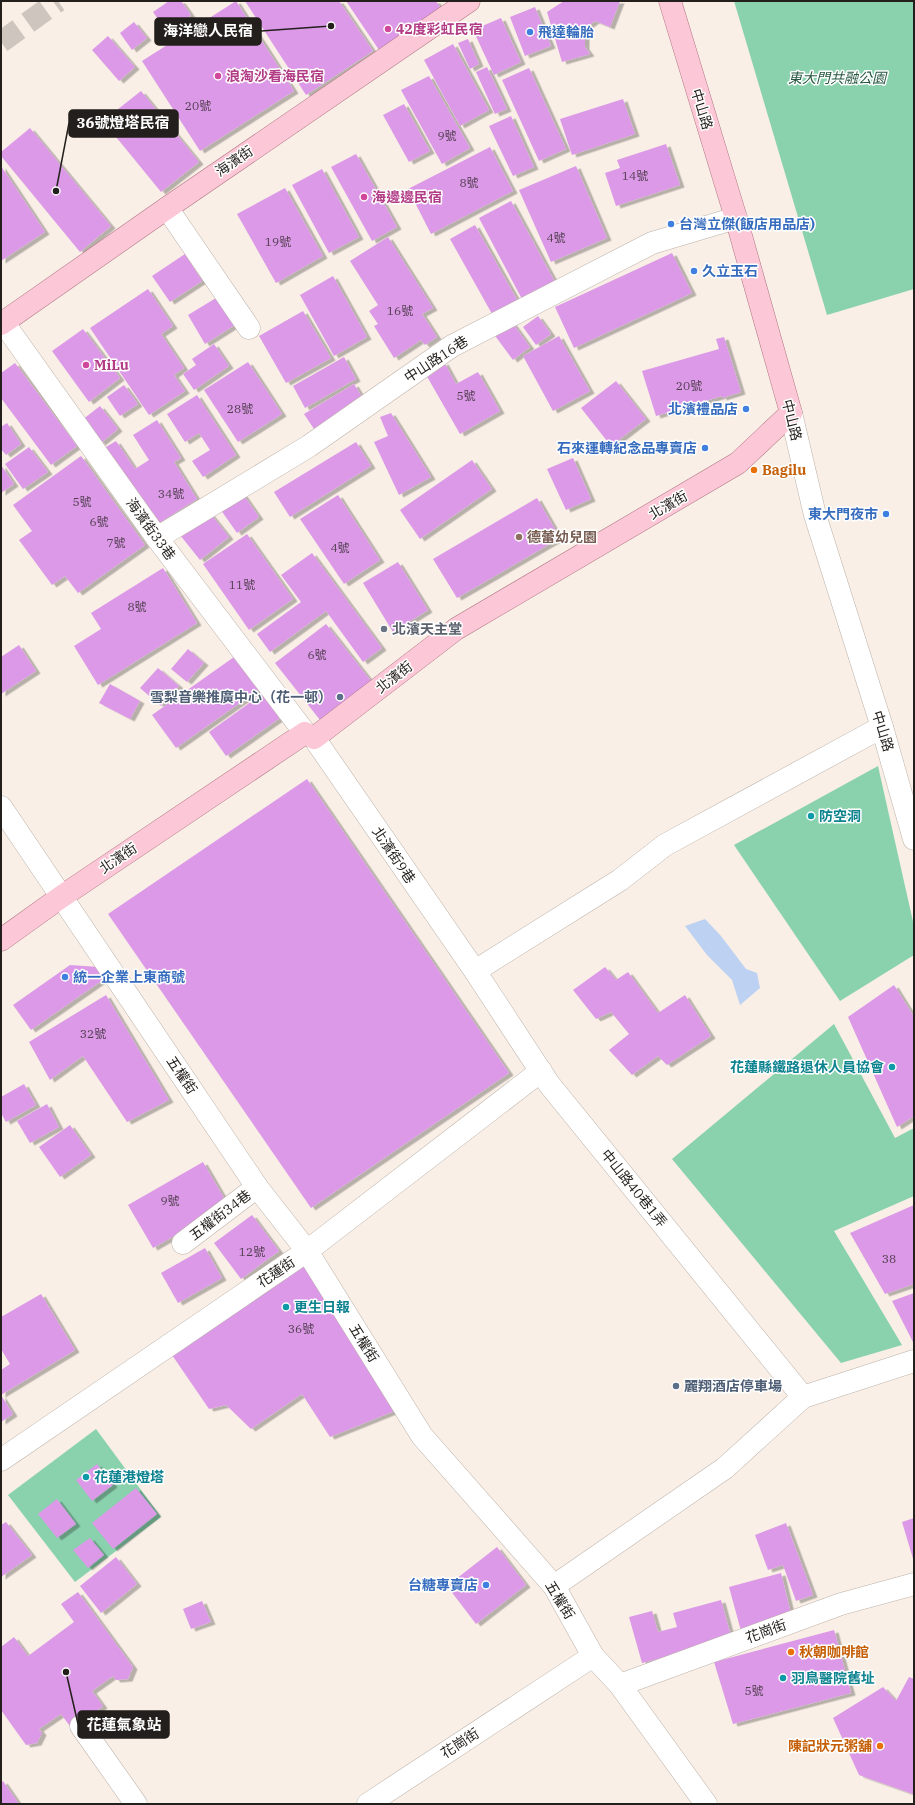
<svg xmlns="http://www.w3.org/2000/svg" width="915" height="1805" font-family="'IBM Plex Serif','Noto Sans TC',serif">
<defs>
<filter id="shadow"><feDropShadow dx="4.5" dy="2.5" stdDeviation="0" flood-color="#0004"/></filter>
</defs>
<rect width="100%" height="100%" fill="#f9efe6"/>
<g fill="#8ad2ae">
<polygon points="734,1 914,1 914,289 827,315"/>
<polygon points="878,766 914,926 914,955 840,1001 734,845"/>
<polygon points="834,1024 895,1138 914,1128 914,1196 834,1231 902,1345 841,1363 672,1159"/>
<polygon points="96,1429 161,1517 75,1582 8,1495"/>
</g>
<polygon fill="#bdd1f2" points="705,919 721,936 746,969 757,973 760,988 740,1005 732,980 707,955 685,926"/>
<g fill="#db99e7" filter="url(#shadow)">
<polygon points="169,1 181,1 191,15 167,32 153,12"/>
<polygon points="236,1 294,91 200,151 142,61"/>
<polygon points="245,1 339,1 373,51 306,95"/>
<polygon points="346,1 436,1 441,9 379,50"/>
<polygon points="564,1 620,1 610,27 595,21 585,28 585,47 590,54 562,62 547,12"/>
<polygon points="535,7 551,46 525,56 510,17"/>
<polygon points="501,18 521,62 494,75 473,30"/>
<polygon points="134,22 147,38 132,50 120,33"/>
<polygon points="108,36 135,67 119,81 92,50"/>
<polygon points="468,39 479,64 470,69 458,43"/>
<polygon points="453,44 489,110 460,126 424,60"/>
<polygon points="487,67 507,109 495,114 476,72"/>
<polygon points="529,68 566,149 539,161 502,80"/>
<polygon points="429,76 470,148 442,164 401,90"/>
<polygon points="141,91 199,162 161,192 103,121"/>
<polygon points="623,99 635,134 572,155 560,119"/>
<polygon points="404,104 430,151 409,162 383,115"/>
<polygon points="511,116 534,167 513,176 489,126"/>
<polygon points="30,128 111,226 80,252 1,156 1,152"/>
<polygon points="666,144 680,185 616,206 605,173 620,168 617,160"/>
<polygon points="490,147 513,191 431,234 408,189"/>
<polygon points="356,154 397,227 372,241 331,167"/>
<polygon points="1,166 45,232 1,261"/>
<polygon points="576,166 607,238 551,262 519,190"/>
<polygon points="322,169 359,237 329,253 292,185"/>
<polygon points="285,188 323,256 276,283 237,214"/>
<polygon points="511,201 556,284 523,301 479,218"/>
<polygon points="475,225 521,307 496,321 450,239"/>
<polygon points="388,237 433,308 422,314 437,337 425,345 421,340 394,358 374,326 378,324 369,311 378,305 350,261"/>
<polygon points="672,253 692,293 574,348 555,307"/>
<polygon points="185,254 202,281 170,302 152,276"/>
<polygon points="333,276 367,337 334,356 300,295"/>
<polygon points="148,289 173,326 161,334 184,368 174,375 185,391 149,415 90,328"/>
<polygon points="221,295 238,323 205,344 188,315"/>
<polygon points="303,311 331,358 286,383 259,336"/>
<polygon points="538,316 551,334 536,345 523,327"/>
<polygon points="511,321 530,347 513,360 493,333"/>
<polygon points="83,329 120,378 89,402 52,351"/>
<polygon points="559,336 590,391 553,411 523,356"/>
<polygon points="724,337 741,392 722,398 722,396 656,416 642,371 719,349 716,339"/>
<polygon points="214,344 229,366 194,390 183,374 196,365 192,359"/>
<polygon points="344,357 356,379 305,408 293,386"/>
<polygon points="248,362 282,414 238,442 204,390"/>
<polygon points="444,362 456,384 478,372 500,411 460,434 425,373"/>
<polygon points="15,363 77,446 51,465 1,398 1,373"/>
<polygon points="616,381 646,419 611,446 581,408"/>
<polygon points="354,384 365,402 316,432 304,414"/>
<polygon points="124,385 138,404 120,416 107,397"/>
<polygon points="197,395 236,455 203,477 192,461 210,450 199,433 185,442 167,414"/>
<polygon points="100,406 118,429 101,443 82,420"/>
<polygon points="391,413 431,477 399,495 374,442 388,436 380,417"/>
<polygon points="157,420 181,458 174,462 197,499 151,528 101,450 116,441 135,469 149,460 133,435"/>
<polygon points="7,423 21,444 6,455 1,449 1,427"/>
<polygon points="356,442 371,466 290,517 274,492"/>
<polygon points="29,447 48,472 23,489 5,464"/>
<polygon points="81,456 145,545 78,593 65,576 52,585 19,540 32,531 13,505"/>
<polygon points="573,458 591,499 566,510 547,469"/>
<polygon points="472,460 492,489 420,539 400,510"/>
<polygon points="1,465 14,484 1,493"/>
<polygon points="240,490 259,517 237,533 218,506"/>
<polygon points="338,495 380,560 344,584 300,519"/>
<polygon points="537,498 560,538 457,598 433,559"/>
<polygon points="209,512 229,537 200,560 180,535"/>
<polygon points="247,534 293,599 249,630 203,564"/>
<polygon points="312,553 382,648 363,662 326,611 270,652 257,634 301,602 281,575"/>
<polygon points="398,562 428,610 393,632 363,583"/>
<polygon points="163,568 197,623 98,685 74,646 101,629 91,613"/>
<polygon points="326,624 371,681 320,720 275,663"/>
<polygon points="19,645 36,671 1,694 1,657"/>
<polygon points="188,649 204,663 187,682 171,669"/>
<polygon points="234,657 258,690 176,748 152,715"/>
<polygon points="158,668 179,686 161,706 140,688"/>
<polygon points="110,684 140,701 130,719 99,703"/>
<polygon points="262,694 280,718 226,756 209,732"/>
<polygon points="307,779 509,1073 311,1208 108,914"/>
<polygon points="70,965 99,967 107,977 31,1030 13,1005"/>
<polygon points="605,967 616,980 628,972 658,1013 685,995 711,1036 667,1065 658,1056 632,1075 609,1050 629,1034 611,1012 596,1019 573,990"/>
<polygon points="894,985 914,1017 914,1116 897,1127 848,1017"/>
<polygon points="106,995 169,1100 127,1122 83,1056 50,1080 29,1042"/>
<polygon points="24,1084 36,1105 6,1122 1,1113 1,1097"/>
<polygon points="47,1104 59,1127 30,1143 17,1121"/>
<polygon points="70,1125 91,1155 60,1177 39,1147"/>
<polygon points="203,1162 228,1205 153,1248 128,1205"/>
<polygon points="914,1205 914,1284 885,1294 850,1233"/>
<polygon points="252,1215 279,1251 241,1279 214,1243"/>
<polygon points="205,1248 222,1278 178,1303 161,1273"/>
<polygon points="303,1260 402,1408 330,1437 302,1394 251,1429 226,1405 209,1409 172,1355"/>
<polygon points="914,1293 914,1344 892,1301"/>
<polygon points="41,1294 75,1350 1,1395 1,1370 10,1364 1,1349 1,1317"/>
<polygon points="1,1395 13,1414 1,1422"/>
<polygon points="97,1464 113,1485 92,1501 76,1480"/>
<polygon points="136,1488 157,1514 113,1549 92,1523"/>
<polygon points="57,1499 76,1524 57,1538 38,1514"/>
<polygon points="914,1518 914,1562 902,1522"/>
<polygon points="6,1522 32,1555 1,1577 1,1525"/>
<polygon points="786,1523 813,1595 796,1601 783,1565 768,1570 755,1535"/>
<polygon points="90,1538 104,1555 88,1568 73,1550"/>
<polygon points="497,1547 526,1585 476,1624 447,1586"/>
<polygon points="116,1557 137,1584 101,1613 80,1586"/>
<polygon points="781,1573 792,1618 741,1631 729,1587"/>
<polygon points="78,1592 133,1667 128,1679 116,1680 113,1676 92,1691 103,1706 72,1729 61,1714 39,1729 42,1733 37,1743 26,1745 1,1710 1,1647 14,1637 28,1656 74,1622 61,1604"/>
<polygon points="721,1600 732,1640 642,1663 629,1617 652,1611 658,1632 677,1627 673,1613"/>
<polygon points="202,1601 211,1622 191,1629 183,1609"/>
<polygon points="834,1630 851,1693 733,1724 714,1662"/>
<polygon points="909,1677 914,1679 913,1794 859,1775 833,1718 883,1687 896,1701"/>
<polygon points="3,1781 19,1804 1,1804 1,1783"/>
</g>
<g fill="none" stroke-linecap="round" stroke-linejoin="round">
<polyline stroke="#cec5be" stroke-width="22" stroke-dasharray="22 11" stroke-linecap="butt" points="1,42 58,1"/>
<g stroke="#bcb2aa" stroke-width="23">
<g id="minor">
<polyline points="167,208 249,328"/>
<polyline points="3,322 157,538 305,733"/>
<polyline points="791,413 815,515 882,727 914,839"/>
<polyline points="157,538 309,446 452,346 652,243 736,218"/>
<polyline points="314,738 475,971 549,1084 803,1397"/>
<polyline points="1,807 257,1187 307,1251 422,1436 554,1586 593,1656 620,1685 706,1804"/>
<polyline points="475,971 620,880 665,845 882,727"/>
<polyline points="183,1243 257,1187"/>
<polyline points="1,1460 307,1251 541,1071"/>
<polyline points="554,1586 725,1468 803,1397 914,1361"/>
<polyline points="620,1685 841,1604 914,1584"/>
<polyline points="81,1726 136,1804"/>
<polyline points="368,1804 593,1656"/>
</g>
</g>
<g stroke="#af7483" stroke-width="23">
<g id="major">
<polyline points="1,324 167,208 469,1"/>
<polyline points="1,940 61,897 305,733 314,738 456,629 738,463 791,413 736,218 670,1"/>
</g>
</g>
<use href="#minor" stroke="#fff" stroke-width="22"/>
<use href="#major" stroke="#fcc7d6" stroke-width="22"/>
</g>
<g fill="#d1479c" stroke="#fff" stroke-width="1.5">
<circle cx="388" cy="29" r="4"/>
<circle cx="218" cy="76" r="4"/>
<circle cx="364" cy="197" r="4"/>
<circle cx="86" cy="365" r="4"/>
</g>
<g fill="#3f7fe0" stroke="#fff" stroke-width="1.5">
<circle cx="530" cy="32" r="4"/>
<circle cx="671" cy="224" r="4"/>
<circle cx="694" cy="271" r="4"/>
<circle cx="746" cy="409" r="4"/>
<circle cx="705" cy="448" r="4"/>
<circle cx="886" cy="514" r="4"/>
<circle cx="65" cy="977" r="4"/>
<circle cx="486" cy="1585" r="4"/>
</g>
<g fill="#e8710a" stroke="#fff" stroke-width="1.5">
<circle cx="754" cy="470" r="4"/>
<circle cx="791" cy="1652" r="4"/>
<circle cx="880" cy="1746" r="4"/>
</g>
<circle fill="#8d6e63" stroke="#fff" stroke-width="1.5" cx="519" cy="537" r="4"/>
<circle fill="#6b7280" stroke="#fff" stroke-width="1.5" cx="384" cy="629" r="4"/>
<g fill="#5c6f8a" stroke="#fff" stroke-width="1.5">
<circle cx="340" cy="697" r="4"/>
<circle cx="676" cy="1386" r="4"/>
</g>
<g fill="#0f9aa8" stroke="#fff" stroke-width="1.5">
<circle cx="811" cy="816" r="4"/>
<circle cx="892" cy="1067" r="4"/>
<circle cx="286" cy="1307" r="4"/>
<circle cx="86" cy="1477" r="4"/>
<circle cx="783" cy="1678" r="4"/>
</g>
<g text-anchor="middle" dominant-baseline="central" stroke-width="3" stroke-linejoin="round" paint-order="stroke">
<g font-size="12" fill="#513e4f">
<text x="198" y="105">20號</text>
<text x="447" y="135">9號</text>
<text x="635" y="175">14號</text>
<text x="469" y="182">8號</text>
<text x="556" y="237">4號</text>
<text x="278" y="241">19號</text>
<text x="400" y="310">16號</text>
<text x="689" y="385">20號</text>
<text x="466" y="395">5號</text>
<text x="240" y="408">28號</text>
<text x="171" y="493">34號</text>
<text x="82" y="501">5號</text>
<text x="99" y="521">6號</text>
<text x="116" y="542">7號</text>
<text x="340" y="547">4號</text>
<text x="242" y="584">11號</text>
<text x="137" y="606">8號</text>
<text x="317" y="654">6號</text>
<text x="93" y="1033">32號</text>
<text x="170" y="1200">9號</text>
<text x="252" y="1251">12號</text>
<text x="889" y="1258">38</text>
<text x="301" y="1328">36號</text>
<text x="754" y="1690">5號</text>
</g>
<g font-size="14" font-weight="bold" fill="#b23c85" stroke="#fff" text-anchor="start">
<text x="396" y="29">42度彩虹民宿</text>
<text x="226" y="76">浪淘沙看海民宿</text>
<text x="372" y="197">海邊邊民宿</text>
<text x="94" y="365">MiLu</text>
</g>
<g font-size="14" font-weight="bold" fill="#366cbe" stroke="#fff" text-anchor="start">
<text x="538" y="32">飛達輪胎</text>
<text x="679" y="224">台灣立傑(飯店用品店)</text>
<text x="702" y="271">久立玉石</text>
<text x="738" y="409" text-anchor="end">北濱禮品店</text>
<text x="697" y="448" text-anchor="end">石來運轉紀念品專賣店</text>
<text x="878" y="514" text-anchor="end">東大門夜市</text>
<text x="73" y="977">統一企業上東商號</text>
<text x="478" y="1585" text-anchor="end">台糖專賣店</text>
</g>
<g font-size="14" font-style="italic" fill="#25553f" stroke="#fff">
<text x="837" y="78">東大門共融公園</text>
</g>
<g font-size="14" fill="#231f1c" stroke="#fff">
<text transform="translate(702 109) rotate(73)">中山路</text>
<text transform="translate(234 161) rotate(-34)">海濱街</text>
<text transform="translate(436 359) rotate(-33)">中山路16巷</text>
<text transform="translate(792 420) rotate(76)">中山路</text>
<text transform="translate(668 505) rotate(-30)">北濱街</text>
<text transform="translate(151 529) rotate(54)">海濱街33巷</text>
<text transform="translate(394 677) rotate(-38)">北濱街</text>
<text transform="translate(883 731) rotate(73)">中山路</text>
<text transform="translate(394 855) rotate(56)">北濱街9巷</text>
<text transform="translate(118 858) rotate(-34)">北濱街</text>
<text transform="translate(182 1075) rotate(56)">五權街</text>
<text transform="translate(634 1188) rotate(51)">中山路40巷1弄</text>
<text transform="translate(220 1215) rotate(-37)">五權街34巷</text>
<text transform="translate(276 1272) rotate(-34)">花蓮街</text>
<text transform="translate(364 1343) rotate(58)">五權街</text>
<text transform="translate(560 1600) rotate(58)">五權街</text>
<text transform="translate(766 1631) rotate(-20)">花崗街</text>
<text transform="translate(460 1743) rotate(-33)">花崗街</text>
</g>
<g font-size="14" font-weight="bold" fill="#c56008" stroke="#fff" text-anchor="start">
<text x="762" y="470">Bagilu</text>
<text x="799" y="1652">秋朝咖啡館</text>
<text x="872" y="1746" text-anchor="end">陳記狀元粥舖</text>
</g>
<g font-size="14" font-weight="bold" fill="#785e54" stroke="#fff" text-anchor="start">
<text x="527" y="537">德蕾幼兒園</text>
</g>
<g font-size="14" font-weight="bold" fill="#5b616d" stroke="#fff" text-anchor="start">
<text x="392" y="629">北濱天主堂</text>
</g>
<g font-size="14" font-weight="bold" fill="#4e5e75" stroke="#fff" text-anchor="end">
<text x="332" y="697">雪梨音樂推廣中心（花一邨）</text>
<text x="684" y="1386" text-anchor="start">麗翔酒店停車場</text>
</g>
<g font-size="14" font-weight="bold" fill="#0d838f" stroke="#fff" text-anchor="start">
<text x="819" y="816">防空洞</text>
<text x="884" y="1067" text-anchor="end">花蓮縣鐵路退休人員協會</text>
<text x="294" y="1307">更生日報</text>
<text x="94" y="1477">花蓮港燈塔</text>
<text x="791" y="1678">羽鳥醫院舊址</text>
</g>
</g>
<path fill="none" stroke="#231f1c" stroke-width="1.5" d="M331 26L261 31M56 191L69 123M66 1672L78 1724"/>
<g fill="#231f1c" stroke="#fff" stroke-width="1.5">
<circle cx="331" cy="26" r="4"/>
<circle cx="56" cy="191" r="4"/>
<circle cx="66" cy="1672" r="4"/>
</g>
<g fill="#231f1c" stroke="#231f1c" stroke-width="1.5">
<rect x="155" y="18" width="106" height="27" rx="4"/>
<rect x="69" y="110" width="109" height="27" rx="4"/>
<rect x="78" y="1711" width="91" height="27" rx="4"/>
</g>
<g font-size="15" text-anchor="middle" font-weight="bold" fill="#fff">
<text x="208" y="36">海洋戀人民宿</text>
<text x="123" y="128">36號燈塔民宿</text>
<text x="124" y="1730">花蓮氣象站</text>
</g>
<rect width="915" height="1805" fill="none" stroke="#231f1c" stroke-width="4"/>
</svg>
